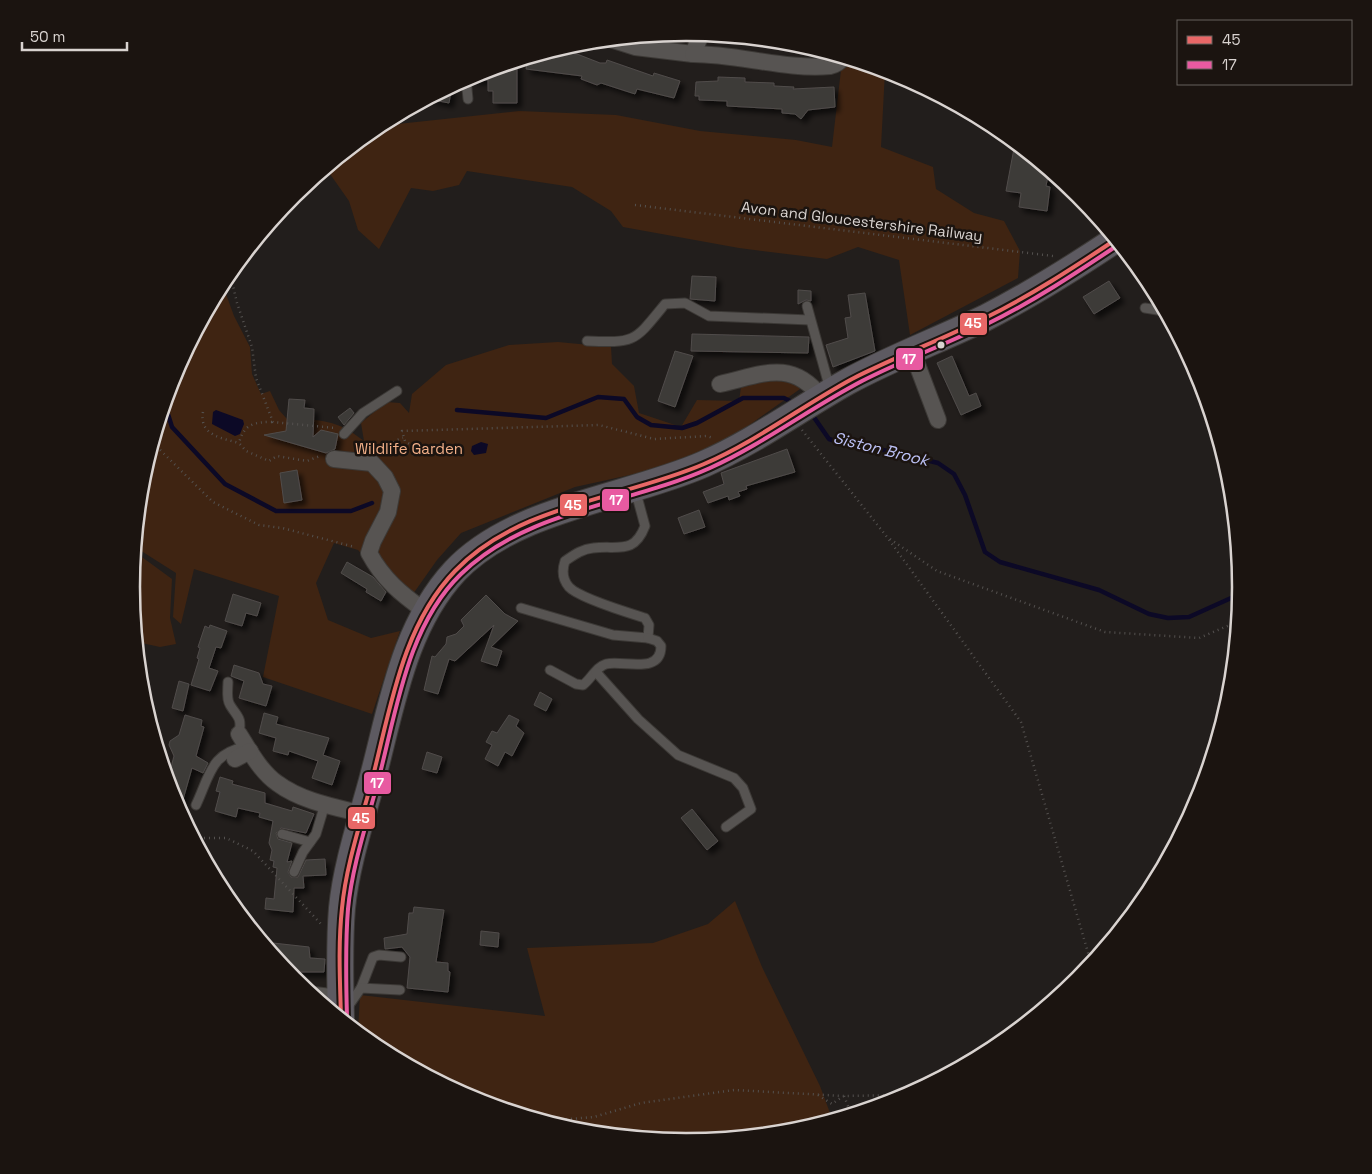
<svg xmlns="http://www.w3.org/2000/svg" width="1372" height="1174" font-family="'Space Grotesk',sans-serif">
<defs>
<filter id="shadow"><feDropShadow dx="4.5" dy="4.5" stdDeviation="2.5" flood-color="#0009"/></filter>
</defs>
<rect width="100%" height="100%" fill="#221e1c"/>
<g fill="#3f2412">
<polygon points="856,62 885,71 881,147 933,167 936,189 974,213 1004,221 1020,251 1018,278 910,335 899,260 858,247 827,259 739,248 623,227 611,211 572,187 467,171 459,185 433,191 411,188 379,249 358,230 349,201 330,174 324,171 379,126 519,111 616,115 700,131 796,140 832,147 841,70"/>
<path d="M225,279L226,294L234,316L250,347L252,374L261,394L270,391L279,410L287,419C322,420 336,419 364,441L361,423L386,402L400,403L409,413L412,394L446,365L509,345L558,342L611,347L612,364L634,386L639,413L681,427L697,400L739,401L742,380L795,378L800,389L748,426L680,464L575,487L461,533L437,560L413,594L404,601L358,550L334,543L316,583L328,620L371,638L400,631L372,714L263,677L279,596L194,569L181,624L173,617L176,573L135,547L142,479L174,375Z"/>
<polygon points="135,552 172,579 170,618 176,644 160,647 137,642 132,587"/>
<polygon points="735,901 762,967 820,1086 830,1113 813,1125 794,1131 686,1141 578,1131 474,1099 378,1048 358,1031 360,995 545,1016 527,948 653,943 708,924"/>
</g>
<g fill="#0c0926">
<polygon points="216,410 243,420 244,424 240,434 235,436 212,424 213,412"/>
<polygon points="481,442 488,444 486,453 474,455 471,451 472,446"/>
</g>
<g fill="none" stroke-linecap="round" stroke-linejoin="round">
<g stroke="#0c0926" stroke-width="4.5">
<polyline points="165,405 172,427 225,484 276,511 351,511 372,503"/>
<polyline points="457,410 546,418 598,397 624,399 637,417 651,425 682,428 697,423 743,398 784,398 794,403"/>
<polyline points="811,413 829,439 848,445 889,451 938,463 954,474 965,495 985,552 1000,562 1099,590 1149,614 1168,618 1189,617 1240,594"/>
</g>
</g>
<g fill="#3d3a39" stroke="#504c4a" filter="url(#shadow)">
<polygon points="551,51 577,54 600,63 606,63 607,60 653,76 654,73 680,81 674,98 637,89 635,94 601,83 597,85 581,79 582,76 526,69 528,58"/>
<polygon points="517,62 517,103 493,103 493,91 488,91 488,80 472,80 471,76 474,75"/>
<polygon points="718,77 745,78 745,82 774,83 774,86 794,87 793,89 834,87 835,107 808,110 801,119 795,114 782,113 782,109 727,106 727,101 699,100 699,96 695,96 696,82 718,81"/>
<polygon points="452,86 449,103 428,99 444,91"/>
<polygon points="1015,143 1049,171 1046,186 1050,187 1047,211 1019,207 1021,193 1006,191"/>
<polygon points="692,276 716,277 715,301 690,299"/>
<polygon points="1109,281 1120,298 1094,314 1083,297"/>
<polygon points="798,290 811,291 811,301 806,300 798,304"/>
<polygon points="865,293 875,351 833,367 826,345 848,338 845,318 851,317 848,295"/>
<polygon points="692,334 809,337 808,353 691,351"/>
<polygon points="675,351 693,356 675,407 658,401"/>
<polygon points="952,356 969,396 976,393 981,406 961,415 937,363"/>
<polygon points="289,399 305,400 304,408 314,409 313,437 321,430 338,434 335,449 326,453 264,435 286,431"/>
<polygon points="350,408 354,413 344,425 338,417"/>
<polygon points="787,449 795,472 746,486 747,489 738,492 740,496 729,500 728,496 708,503 703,492 724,484 721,473"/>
<polygon points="297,470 302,500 284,503 280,473"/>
<polygon points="699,510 705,527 684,534 678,518"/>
<polygon points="347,562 373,577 386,592 381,601 366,592 367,589 341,573"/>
<polygon points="233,594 261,603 257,616 246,613 242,626 225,621"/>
<polygon points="486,595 505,614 518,621 491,647 502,651 497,666 481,661 494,625 455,661 449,659 438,694 424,690 432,656 435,657 446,644 447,637 456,634 464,626 461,620"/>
<polygon points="210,625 227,631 221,648 216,647 209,668 218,671 210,691 191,685 199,659 197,658 200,648 198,647 205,626 209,628"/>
<polygon points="234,665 259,673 263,684 272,686 266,706 239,698 244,681 231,676"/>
<polygon points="179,681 189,684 183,711 172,708"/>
<polygon points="540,692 552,699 546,711 534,705"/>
<polygon points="264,713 278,717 276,724 329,738 323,755 340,761 332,785 312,778 318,761 289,751 288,755 273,751 276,738 259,733"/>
<polygon points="185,715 202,720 201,726 204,727 196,756 208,763 203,773 192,768 180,810 168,779 174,756 169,745 170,741 179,735"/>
<polygon points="509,715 519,720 516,726 524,733 512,756 505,752 498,766 485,759 492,745 486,742 492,731 497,733"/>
<polygon points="427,752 442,757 437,773 422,769"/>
<polygon points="220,777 233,781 232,784 265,793 265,803 292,811 293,807 314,814 306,833 281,828 276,833 278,839 292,843 287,862 292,861 288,872 291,877 298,877 306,860 325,859 326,875 303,876 304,888 294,888 293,912 265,909 266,898 274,899 277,868 273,867 274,861 270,860 272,850 269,843 273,821 259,817 260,813 238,808 236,817 215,811 220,792 216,791"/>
<polygon points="692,809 718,841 707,850 681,818"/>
<polygon points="414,907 444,910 436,962 448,963 448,971 450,972 448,992 407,988 410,957 402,947 385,949 384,938 407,934 409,913 413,913"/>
<polygon points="481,931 499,933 498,947 480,945"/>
<polygon points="264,942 309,947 310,958 325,959 324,972 288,972"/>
</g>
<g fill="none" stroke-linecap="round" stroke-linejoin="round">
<g stroke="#3c3936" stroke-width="11">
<g id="lane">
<polyline points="466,79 468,99"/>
<polyline points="807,306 830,389"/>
<polyline points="1145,308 1164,311"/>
<path d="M587,341C636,343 634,342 665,304L685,303L709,316L810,320"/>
<polyline points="344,434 363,413 397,391"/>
<path d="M521,608L613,635L648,638L649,625L645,618C629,613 579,598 569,587C562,579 562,570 565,561C574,555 582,549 593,548C618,545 634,555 645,526L635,489"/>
<path d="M550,670L576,684L583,685C591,679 596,667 606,664C624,660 661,675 661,646L657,641L648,638"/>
<polyline points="596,672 638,719 678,755 734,778 743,788 751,809 726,827"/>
<path d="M228,682C228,689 226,699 230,705C238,718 242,717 239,734"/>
<path d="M196,805C210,775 211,752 247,747"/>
<polyline points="282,834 310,842"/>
<polyline points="294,872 303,852 316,834 325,804"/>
<polyline points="361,988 373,957 379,955 401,957"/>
<polyline points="347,1008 361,988 400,990"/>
</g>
</g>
<g stroke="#3c3936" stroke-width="18">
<g id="street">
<polyline points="613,40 635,47 693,54 701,34"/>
<path d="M693,54C738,54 786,70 830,66C836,65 839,62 843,58"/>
<polyline points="912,351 938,420"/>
<path d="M720,384C761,375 791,358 821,397"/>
<path d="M334,459L372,463L385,477L392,491L388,512L373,541L369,553C383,579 401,594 425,611"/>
<path d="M239,734C249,750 261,772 277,783C301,801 334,807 363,814"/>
<polyline points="235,759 250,751"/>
<polyline points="314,995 340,998"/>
</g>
</g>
<g stroke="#3c3936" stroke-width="28">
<path id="primary" d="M341,1018C340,981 339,944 342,908C346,867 360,824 371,784C391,711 402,628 455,571C514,508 627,498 704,464C754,442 799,409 847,382C891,358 939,340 985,318C1030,295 1073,268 1115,240"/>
</g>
<g stroke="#54514f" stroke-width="2.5" stroke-dasharray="1 4" stroke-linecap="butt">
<polyline points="343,155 346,156"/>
<polyline points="635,205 1053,256"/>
<polyline points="230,273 237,303 252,347 256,378 273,422 335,428"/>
<path d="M203,412C199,435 221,438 239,443"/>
<path d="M272,422C254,422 244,424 239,443L246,451L269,461L277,456L307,461L320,456"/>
<polyline points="802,430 887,537 1021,722 1091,963"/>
<polyline points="153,443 213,502 259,525 282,528 355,547"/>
<polyline points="382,452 397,440 403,438"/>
<polyline points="414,456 414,447 405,441 402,431 599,425 654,439 707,436 713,438"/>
<polyline points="890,539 937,571 1105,632 1199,638 1237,622"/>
<polyline points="194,838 226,838 253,851 321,924"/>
<polyline points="818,1095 832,1104 842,1097"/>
<polyline points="844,1096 850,1111 849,1114"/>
<polyline points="546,1121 594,1117 641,1103 734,1090 844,1096 906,1095"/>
</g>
<use href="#lane" stroke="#575452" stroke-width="9"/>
<use href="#street" stroke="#575452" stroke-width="16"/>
<use href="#primary" stroke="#5d5a61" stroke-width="26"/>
<g stroke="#1b1410" stroke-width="8">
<path id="bus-1" d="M341,1018C340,981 338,945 342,908C346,866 360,825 371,784C390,712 401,627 455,571C519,504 623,499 704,464C757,441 802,406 852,379C895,357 941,340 985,318C1030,296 1073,268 1115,240"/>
</g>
<g stroke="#1b1410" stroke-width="8">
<path id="bus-2" d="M347,1018C346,982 345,945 348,909C352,867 366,826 377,785C396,715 406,627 461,574C528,509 628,505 710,468C763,444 810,408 862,381C903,360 947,344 989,323C1034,301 1076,273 1118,245"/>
</g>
<use href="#bus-1" stroke="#e86767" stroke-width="4"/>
<use href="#bus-2" stroke="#e85aa1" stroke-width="4"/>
</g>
<circle fill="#d9d3d0" stroke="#1b1410" stroke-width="2" cx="941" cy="345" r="4.5"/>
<g text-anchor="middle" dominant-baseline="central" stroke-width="5" stroke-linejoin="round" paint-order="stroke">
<g font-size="15" fill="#d9d3d0" stroke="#1b1410">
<text transform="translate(862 221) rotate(7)">Avon and Gloucestershire Railway</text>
</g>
<g font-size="15" fill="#f3b089" stroke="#1b1410">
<text x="409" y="448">Wildlife Garden</text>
</g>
<g font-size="16" font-style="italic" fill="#bdc2f7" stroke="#1b1410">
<text transform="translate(881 449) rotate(14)">Siston Brook</text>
</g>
</g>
<path d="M0 0H1372V1174H0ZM140 587a546 546 0 1 1 1092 0a546 546 0 1 1-1092 0Z" fill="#1b1410" fill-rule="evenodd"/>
<path fill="none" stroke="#d9d3d0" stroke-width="2.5" d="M140 587a546 546 0 1 1 1092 0a546 546 0 1 1-1092 0Z"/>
<g stroke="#1b1410" stroke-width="2">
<rect x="959" y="312" width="29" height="24" rx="5" fill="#e86767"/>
<rect x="895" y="347" width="29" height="24" rx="5" fill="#e85aa1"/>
<rect x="601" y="488" width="29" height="24" rx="5" fill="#e85aa1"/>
<rect x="559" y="493" width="29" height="24" rx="5" fill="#e86767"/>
<rect x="363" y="771" width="29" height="24" rx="5" fill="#e85aa1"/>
<rect x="347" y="806" width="29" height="24" rx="5" fill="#e86767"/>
</g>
<g font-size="14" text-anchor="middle" font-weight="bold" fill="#fff">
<text x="973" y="328">45</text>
<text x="909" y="364">17</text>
<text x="616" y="505">17</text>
<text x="573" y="510">45</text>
<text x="377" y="788">17</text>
<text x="361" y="823">45</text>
</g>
<rect x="1177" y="20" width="175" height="65" fill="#1b1410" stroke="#67605d"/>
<rect x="1187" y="36" width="25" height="8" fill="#e86767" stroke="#67605d"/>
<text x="1222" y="45" font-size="15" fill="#d9d3d0">45</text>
<rect x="1187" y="61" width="25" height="8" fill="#e85aa1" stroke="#67605d"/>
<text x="1222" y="70" font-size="15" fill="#d9d3d0">17</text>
<path d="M22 42v8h105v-8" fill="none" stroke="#d9d3d0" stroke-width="2.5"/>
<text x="30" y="42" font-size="15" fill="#d9d3d0" stroke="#1b1410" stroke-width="4" paint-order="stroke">50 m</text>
</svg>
